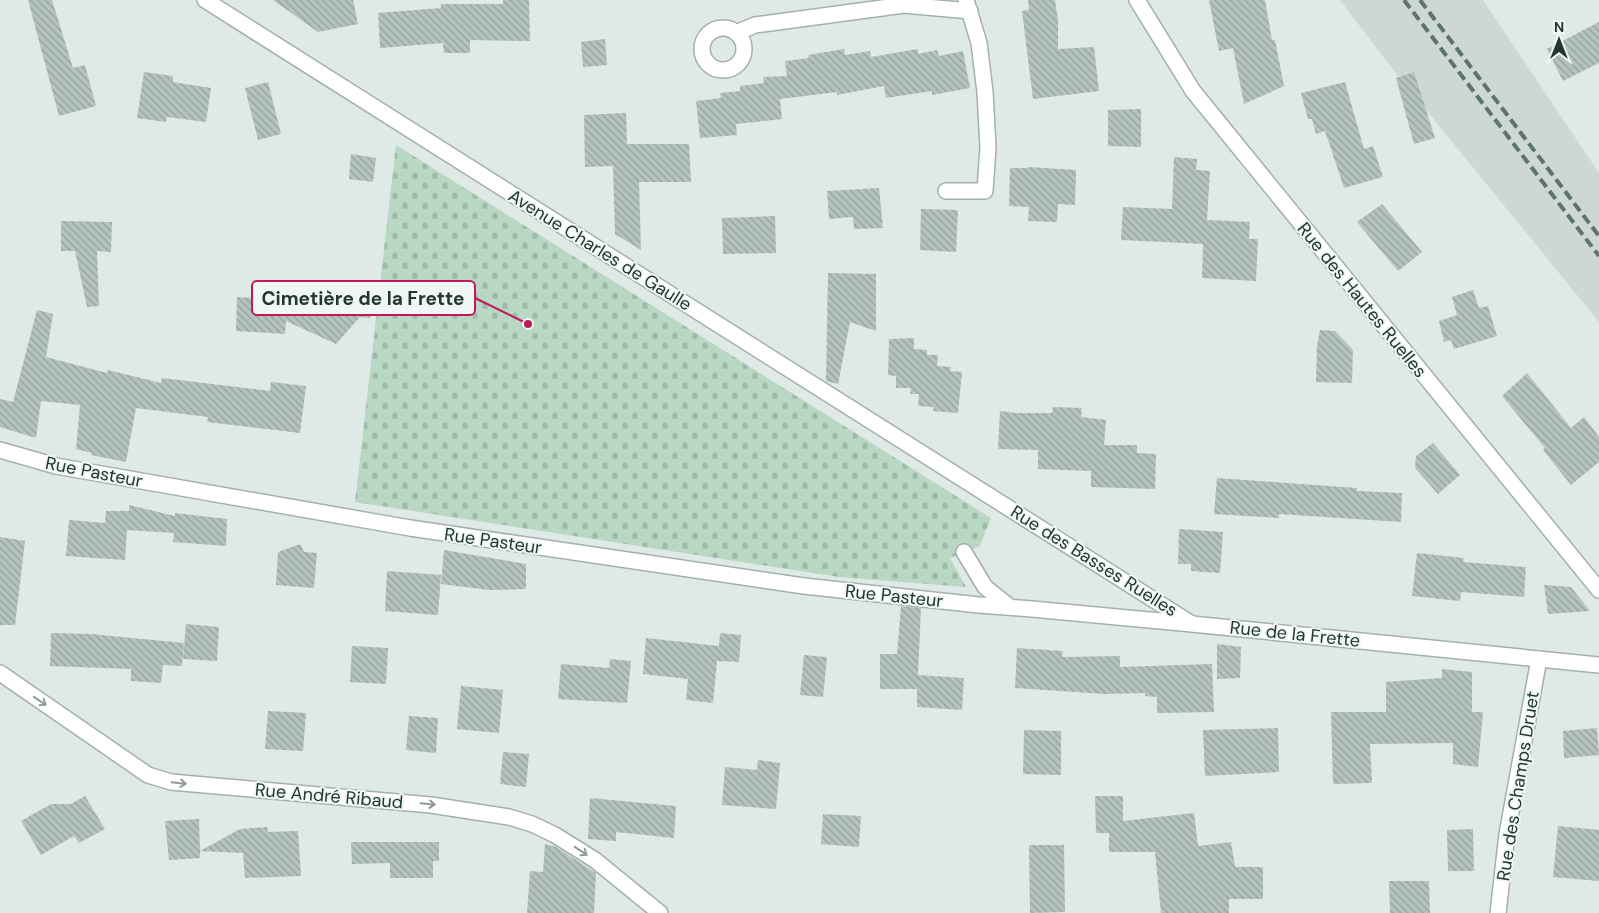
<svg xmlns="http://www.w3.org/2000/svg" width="1599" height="913" font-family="'DM Sans',sans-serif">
<defs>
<pattern id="cemetery-stones" width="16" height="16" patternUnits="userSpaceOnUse" patternTransform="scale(1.25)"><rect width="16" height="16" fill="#b9d8c4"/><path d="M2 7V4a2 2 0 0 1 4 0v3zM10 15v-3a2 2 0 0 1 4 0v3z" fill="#9fbaa9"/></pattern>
<pattern id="building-back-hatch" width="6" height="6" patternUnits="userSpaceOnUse" patternTransform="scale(1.25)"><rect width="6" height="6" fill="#b5c3be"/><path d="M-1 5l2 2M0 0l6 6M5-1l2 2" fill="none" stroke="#939f9b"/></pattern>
</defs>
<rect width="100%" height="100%" fill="#dfe9e5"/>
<polygon fill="#cdd8d4" points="1340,0 1483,0 1599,173 1599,322 1387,62"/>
<polygon fill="url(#cemetery-stones)" points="396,145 991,518 980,546 950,558 966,587 839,577 355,502"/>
<g fill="url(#building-back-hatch)">
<polygon points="28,0 52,0 73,68 85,65 96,106 59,116"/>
<polygon points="273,0 353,0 358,24 318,32"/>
<polygon points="503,0 529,0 530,41 470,40 470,53 444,53 443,43 380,48 378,13 441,8 441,4 503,4"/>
<polygon points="1028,0 1055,0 1058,20 1058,49 1094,47 1099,91 1033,99 1022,11 1029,10"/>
<polygon points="1209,0 1265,0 1272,40 1275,40 1284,86 1244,104 1233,48 1219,51"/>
<polygon points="1599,22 1599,63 1563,81 1547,49"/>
<polygon points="605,39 607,65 583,67 581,42"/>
<polygon points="844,49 845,55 870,51 871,57 918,49 918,54 937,50 939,56 963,51 970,88 932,95 932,91 886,98 884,86 837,95 837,92 780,99 782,119 736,124 737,135 700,138 696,101 721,98 720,93 740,91 740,86 764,83 763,77 787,76 785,61 809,58 808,55"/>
<polygon points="144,72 173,76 173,82 211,88 206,122 167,117 166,122 137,118"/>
<polygon points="1414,72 1435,138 1414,144 1396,78"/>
<polygon points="268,82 281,134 258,140 245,88"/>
<polygon points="1345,82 1364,149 1373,146 1383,177 1344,188 1325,131 1316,134 1312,119 1308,119 1301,93"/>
<polygon points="1141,109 1141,147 1108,146 1108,110"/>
<polygon points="626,113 627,144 689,144 691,182 639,182 641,250 615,234 613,166 585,167 584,115"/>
<polygon points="351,154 376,158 373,182 349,179"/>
<polygon points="1174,157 1197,159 1196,170 1210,171 1207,220 1250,222 1249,239 1258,239 1256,281 1202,278 1203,244 1121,240 1123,207 1172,209"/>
<polygon points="1029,167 1076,170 1075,205 1058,204 1057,222 1028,221 1029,207 1009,206 1010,168 1029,168"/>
<polygon points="879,188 883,228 854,229 853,217 829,219 827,191"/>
<polygon points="1382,204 1422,252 1398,271 1357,222"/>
<polygon points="921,209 958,210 956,252 920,250"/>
<polygon points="775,216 776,253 723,254 722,218"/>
<polygon points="61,221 112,222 111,252 97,251 99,306 87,307 75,251 61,251"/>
<polygon points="828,273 876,274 876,331 850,322 838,384 826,381"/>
<polygon points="351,281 373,283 370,318 360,317 336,344 286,321 285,334 236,331 237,297 301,300 302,289 343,291"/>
<polygon points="1473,290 1479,308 1488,306 1497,336 1454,349 1451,340 1444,342 1439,321 1457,315 1452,297"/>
<polygon points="37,310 53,314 46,357 107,373 108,370 161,383 162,378 270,391 271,382 306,386 300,433 207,422 208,417 136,408 126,462 91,455 92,453 76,449 80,405 41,401 36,438 0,427 0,399 13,402"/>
<polygon points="1320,330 1335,331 1353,350 1352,383 1316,382 1317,345"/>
<polygon points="914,338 914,349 927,350 927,355 938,355 937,366 951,367 950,371 962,372 958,413 933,411 934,407 918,406 919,394 910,394 911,388 896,388 896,376 888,375 889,339"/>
<polygon points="1527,373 1571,428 1584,417 1599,437 1599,462 1571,485 1543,450 1545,448 1502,396"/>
<polygon points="1053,407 1082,408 1081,417 1106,420 1104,445 1137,445 1137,453 1156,454 1155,489 1091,487 1091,471 1038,469 1038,450 998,449 1000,411 1015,413 1052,413"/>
<polygon points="1433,443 1460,475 1438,494 1415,468 1416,456"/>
<polygon points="1217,478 1357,488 1357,491 1402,493 1401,522 1279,514 1279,518 1214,514"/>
<polygon points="129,505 175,516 175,513 227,519 226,546 173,542 174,533 127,530 125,560 66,556 69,520 105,523 106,511 129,511"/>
<polygon points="1179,529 1223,532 1220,573 1191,571 1191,564 1178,564"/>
<polygon points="0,537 25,541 15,625 0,625"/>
<polygon points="300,544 304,552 317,553 314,588 276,585 278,552"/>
<polygon points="444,550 526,564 526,589 490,590 441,584"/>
<polygon points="1417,553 1464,558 1463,562 1526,567 1524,597 1461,592 1460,601 1412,596"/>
<polygon points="387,571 441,575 438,615 385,611"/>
<polygon points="1544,585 1571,587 1590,611 1548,614"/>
<polygon points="901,606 921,608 918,675 964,678 962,710 917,707 917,689 880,689 880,654 897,654"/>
<polygon points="186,624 219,627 217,661 183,659"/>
<polygon points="51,633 91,634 184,643 182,666 163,665 161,683 131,681 131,669 50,666"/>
<polygon points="720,633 741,635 739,662 717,661 713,703 686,700 688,679 643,674 646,638 719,646"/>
<polygon points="1217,644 1241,647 1240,678 1217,679"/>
<polygon points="352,646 388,648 386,684 350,682"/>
<polygon points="1017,648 1063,651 1062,657 1120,656 1120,667 1212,664 1214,712 1157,713 1157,697 1145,696 1145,693 1104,694 1015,688"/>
<polygon points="804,655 827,657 823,697 800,695"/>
<polygon points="610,659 631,661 627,703 558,699 561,664 609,668"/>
<polygon points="1442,669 1472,672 1472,712 1483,712 1478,767 1453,764 1453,743 1370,744 1372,783 1333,784 1331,712 1386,712 1386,682 1442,678"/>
<polygon points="461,686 503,690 499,733 457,729"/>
<polygon points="268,711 306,713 303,751 265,749"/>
<polygon points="409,716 438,718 436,753 406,750"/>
<polygon points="1278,728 1279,772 1205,776 1203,730"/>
<polygon points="1597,728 1599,755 1564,758 1563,731"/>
<polygon points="1024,730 1061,731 1061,775 1023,774"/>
<polygon points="503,752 529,754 526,787 500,784"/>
<polygon points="758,760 780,763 776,809 722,805 725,767 757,770"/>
<polygon points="85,796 105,829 79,843 74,836 41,855 21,821 51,804 71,804"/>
<polygon points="1095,796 1123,796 1123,821 1194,813 1198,846 1231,842 1235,867 1263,867 1263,899 1229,899 1229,913 1161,913 1155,852 1109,852 1109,833 1096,833"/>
<polygon points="590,798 676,806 674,838 616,832 616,841 588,839"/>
<polygon points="823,814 861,816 859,847 821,844"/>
<polygon points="199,819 200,851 240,829 267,827 268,832 298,831 301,876 245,878 243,853 200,851 200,858 169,860 165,821"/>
<polygon points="1558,826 1599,830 1599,881 1553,877"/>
<polygon points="1473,829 1474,871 1448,871 1447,830"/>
<polygon points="351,842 439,842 439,861 433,861 433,878 390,878 390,863 352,864"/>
<polygon points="545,844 556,847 596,873 594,913 527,913 530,871 543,872"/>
<polygon points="1029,845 1064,845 1065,912 1030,913"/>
<polygon points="1389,881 1429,881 1430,913 1390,913"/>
</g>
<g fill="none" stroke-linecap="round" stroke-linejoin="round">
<g stroke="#a3b0ac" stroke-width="18">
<g id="service">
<circle cx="723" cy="49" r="21"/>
<polyline points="736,33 755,25 904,5 970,11"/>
<polyline points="946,191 985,191 988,147 985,92 979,43 966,0"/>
<polyline points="964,552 985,587 1010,607"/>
</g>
</g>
<g stroke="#a3b0ac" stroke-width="18">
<g id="minor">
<polyline points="205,0 1192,624"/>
<polyline points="1137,0 1193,91 1599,590"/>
<polyline points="0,673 148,775 171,782 431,805 509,817 532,824 555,835 595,860 660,913"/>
<polyline points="1498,913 1507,834 1539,659"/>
</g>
</g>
<g stroke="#a3b0ac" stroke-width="18">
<polyline id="tertiary" points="0,450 56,466 410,528 804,586 979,605 1032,609 1192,624 1599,665"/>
</g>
<use href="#service" stroke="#fff" stroke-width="15"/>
<use href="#minor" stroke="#fff" stroke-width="15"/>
<use href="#tertiary" stroke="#fff" stroke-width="15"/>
<g stroke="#5c736e" stroke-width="4" stroke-dasharray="10 5" stroke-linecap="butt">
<polyline points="1404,0 1599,256"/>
<polyline points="1420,0 1599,236"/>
</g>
</g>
<defs><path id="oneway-shaft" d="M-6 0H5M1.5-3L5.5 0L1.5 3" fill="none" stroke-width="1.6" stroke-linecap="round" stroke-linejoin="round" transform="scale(1.25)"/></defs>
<g stroke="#909b99">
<use href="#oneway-shaft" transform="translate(40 701) rotate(34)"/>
<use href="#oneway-shaft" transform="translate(179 783) rotate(6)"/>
<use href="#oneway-shaft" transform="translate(428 804) rotate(6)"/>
<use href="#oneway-shaft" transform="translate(581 851) rotate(33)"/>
</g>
<g text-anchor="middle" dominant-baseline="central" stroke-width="4" stroke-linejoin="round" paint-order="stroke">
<g font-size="18" fill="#223733" stroke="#eff6f3">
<text transform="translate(600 250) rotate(32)">Avenue Charles de Gaulle</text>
<text transform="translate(1362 300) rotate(51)">Rue des Hautes Ruelles</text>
<text transform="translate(94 472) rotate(11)">Rue Pasteur</text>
<text transform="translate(493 541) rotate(8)">Rue Pasteur</text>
<text transform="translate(1094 561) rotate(32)">Rue des Basses Ruelles</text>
<text transform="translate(894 596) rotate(6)">Rue Pasteur</text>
<text transform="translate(1295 634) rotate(6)">Rue de la Frette</text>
<text transform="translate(1518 786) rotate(-81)">Rue des Champs Druet</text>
<text transform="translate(329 796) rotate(5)">Rue André Ribaud</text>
</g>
</g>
<path fill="none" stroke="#c2185b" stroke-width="2" d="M528 324L475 298"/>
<circle fill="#c2185b" stroke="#eff6f3" stroke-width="2" cx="528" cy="324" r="5"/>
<rect fill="#eff6f3" stroke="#c2185b" stroke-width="2" x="252" y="281" width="223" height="34" rx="5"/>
<g font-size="19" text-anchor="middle" font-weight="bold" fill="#223733">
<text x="363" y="305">Cimetière de la Frette</text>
</g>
<g transform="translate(1559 40)" stroke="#eff6f3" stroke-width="4" paint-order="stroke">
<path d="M0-4L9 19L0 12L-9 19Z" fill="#223733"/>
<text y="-8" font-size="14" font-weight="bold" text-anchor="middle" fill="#223733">N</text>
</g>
</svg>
